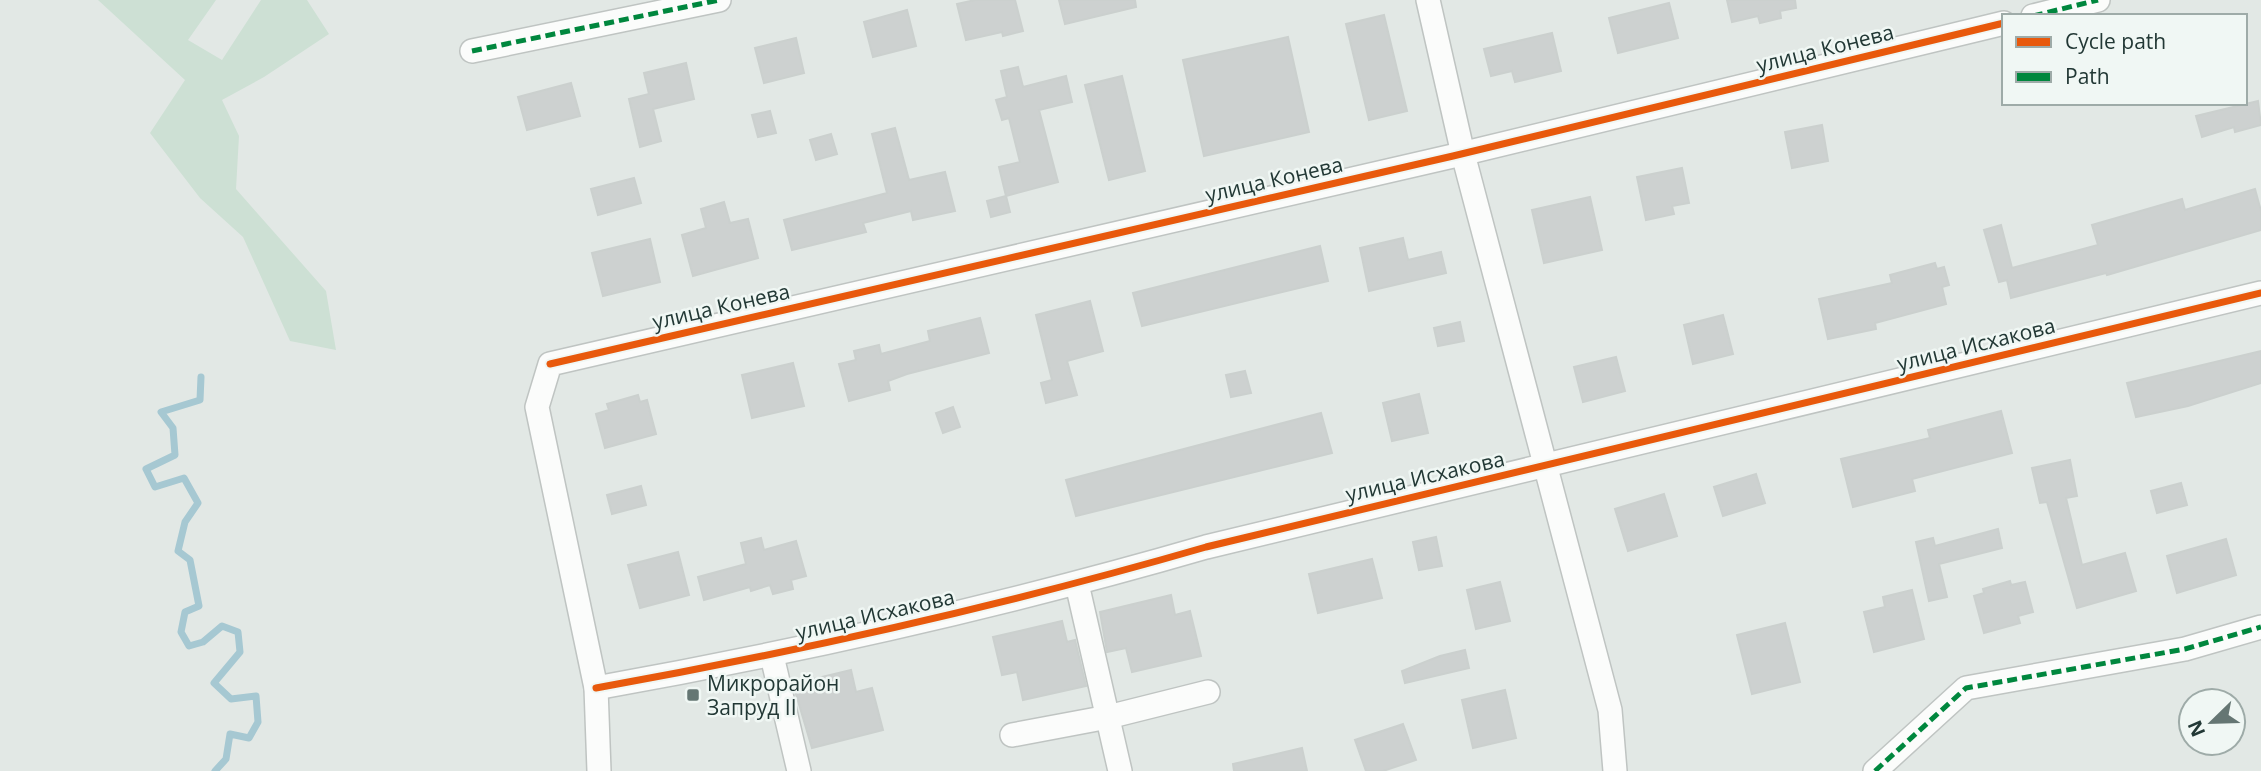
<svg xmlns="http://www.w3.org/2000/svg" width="2261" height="771" font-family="'Open Sans',sans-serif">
<rect width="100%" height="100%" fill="#e2e8e5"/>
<polygon fill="#cde0d4" points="98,0 216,0 188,40 222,60 261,0 307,0 329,34 264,77 222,100 239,136 236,189 326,291 336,350 290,341 243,237 200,198 150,133 185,80"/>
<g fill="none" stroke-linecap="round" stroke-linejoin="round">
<polyline stroke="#a6c8d2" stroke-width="7" points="201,377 200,400 161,412 173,428 175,455 146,469 155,487 184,478 198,503 185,522 178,551 190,560 199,606 185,612 181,632 189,646 203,642 222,626 238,632 240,652 214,683 231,699 256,696 258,722 249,738 230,734 226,759 215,771"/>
</g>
<g fill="#cdd1d0" stroke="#cbd0ce" stroke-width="2">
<polygon points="975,0 1015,0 1023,31 1003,36 1002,32 966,40 957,4"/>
<polygon points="1059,0 1135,0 1136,7 1065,24"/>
<polygon points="1727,0 1795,0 1796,8 1780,11 1781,18 1760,23 1758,16 1732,22"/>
<polygon points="1669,3 1678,38 1618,53 1609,18"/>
<polygon points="907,10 916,46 873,57 864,22"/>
<polygon points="1384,15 1407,111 1369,120 1346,24"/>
<polygon points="1552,33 1561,71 1515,82 1512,71 1491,76 1484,49"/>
<polygon points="1288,37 1309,132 1204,156 1183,60"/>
<polygon points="796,38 804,73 764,83 755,48"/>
<polygon points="686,63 694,99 653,109 661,141 640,147 629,99 649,94 644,73"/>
<polygon points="1018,67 1023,87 1066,76 1072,102 1039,110 1058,182 1006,196 999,167 1020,162 1009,118 1002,120 996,100 1007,97 1001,71"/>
<polygon points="1122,76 1145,171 1109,180 1085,85"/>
<polygon points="571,83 580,116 527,130 518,97"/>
<polygon points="2258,101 2261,125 2235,132 2234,127 2202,137 2196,116"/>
<polygon points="770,111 776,133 758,137 752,115"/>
<polygon points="1822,125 1828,161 1792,168 1785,132"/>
<polygon points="895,128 909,180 945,172 955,211 913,220 911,211 863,223 866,232 792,250 784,220 887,193 872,134"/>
<polygon points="831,134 837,154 816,160 810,140"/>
<polygon points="1682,168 1689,203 1672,206 1674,214 1646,220 1637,177"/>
<polygon points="634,178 641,203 598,215 591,189"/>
<polygon points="2255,189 2261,211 2261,230 2107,275 2106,273 2011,298 2007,280 1999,282 1984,230 2001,225 2012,268 2098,245 2092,225 2182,199 2185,210"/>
<polygon points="1006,196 1010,212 991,217 987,201"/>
<polygon points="1590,197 1602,250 1544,263 1532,210"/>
<polygon points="724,202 730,223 748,219 758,258 693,276 682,235 706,228 701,209"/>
<polygon points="1403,238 1408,260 1441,252 1446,273 1369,291 1360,248"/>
<polygon points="650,239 660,282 603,296 592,253"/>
<polygon points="1320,246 1328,281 1142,326 1133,293"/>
<polygon points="1935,263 1937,269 1944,267 1949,285 1942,287 1946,304 1875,323 1876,329 1828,339 1819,299 1892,283 1890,275"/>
<polygon points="1090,301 1103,351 1067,361 1077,395 1046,403 1041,383 1052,380 1036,315"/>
<polygon points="1723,315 1733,354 1693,364 1684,325"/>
<polygon points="980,318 989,353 907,374 888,381 890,390 849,401 839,364 856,360 854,351 879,345 881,354 930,341 928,331"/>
<polygon points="1460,322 1464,341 1438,346 1434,328"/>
<polygon points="2261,351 2261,383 2188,406 2136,417 2127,383"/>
<polygon points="1616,357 1625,391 1583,402 1574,367"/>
<polygon points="793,363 804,406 752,418 742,375"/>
<polygon points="1245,371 1251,393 1231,397 1226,375"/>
<polygon points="1419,394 1428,433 1392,441 1383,403"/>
<polygon points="638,395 640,402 647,400 656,434 605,448 596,414 609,410 607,404"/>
<polygon points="953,407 960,427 943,433 936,413"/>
<polygon points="2001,411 2012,453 1912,479 1915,491 1853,507 1841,459 1930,438 1928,430"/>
<polygon points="1321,413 1332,453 1076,516 1066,480"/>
<polygon points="2070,460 2077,496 2066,498 2082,565 2125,553 2136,591 2077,608 2047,502 2040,503 2032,468"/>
<polygon points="1756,474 1765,503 1723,516 1714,487"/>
<polygon points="2181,483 2187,505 2157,513 2151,491"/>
<polygon points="641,486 646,505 612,514 607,495"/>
<polygon points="1664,494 1677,536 1628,551 1615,509"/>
<polygon points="1998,529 2002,548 1939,564 1947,597 1929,601 1916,542 1933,538 1935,546"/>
<polygon points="1436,537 1442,566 1419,570 1413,542"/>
<polygon points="761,538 764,550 796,541 806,576 791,580 793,589 773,594 770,585 751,591 750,587 704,600 698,577 746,564 741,543"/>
<polygon points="2226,539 2236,575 2177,593 2167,556"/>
<polygon points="678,552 689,595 640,608 628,565"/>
<polygon points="1372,559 1382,598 1318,613 1309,574"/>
<polygon points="2010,581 2011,585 2025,582 2033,612 2018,616 2020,623 1984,633 1974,596 1984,593 1983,589"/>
<polygon points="1500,582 1510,621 1476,629 1467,590"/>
<polygon points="1912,590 1924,639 1874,652 1864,612 1885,607 1883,597"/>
<polygon points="1171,595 1175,615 1190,611 1201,656 1132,672 1126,648 1107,652 1100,612"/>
<polygon points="1062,621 1067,642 1075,640 1086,686 1023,700 1017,672 1002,675 993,637"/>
<polygon points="1785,623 1800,682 1752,694 1737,635"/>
<polygon points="1465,650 1469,668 1405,683 1402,671 1440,656"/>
<polygon points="851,670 856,692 872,688 883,730 812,748 793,684"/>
<polygon points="1505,690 1516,738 1473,748 1462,700"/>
<polygon points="1403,724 1416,760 1383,771 1366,771 1355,740"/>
<polygon points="1302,748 1307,771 1234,771 1233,764"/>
</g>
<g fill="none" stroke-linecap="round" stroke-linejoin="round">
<g stroke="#bfc4c2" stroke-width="26">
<g id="minor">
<polyline points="1428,0 1463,154 1610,710 1615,771"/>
<polyline points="2033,16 2098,0"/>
<polyline points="472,51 719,0"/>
<polyline points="1077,584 1120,771"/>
<polyline points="772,656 799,771"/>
<path d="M596,688C802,651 1006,605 1206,547L2261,293"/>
<polyline points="1012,735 1108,717 1208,692"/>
<polyline points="599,771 596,688 537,407 550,364 1453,156 2004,23"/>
<polyline points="1875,771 1966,688 2185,649 2261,627"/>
</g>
</g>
<use href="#minor" stroke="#fbfcfb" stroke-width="23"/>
<g stroke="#00873e" stroke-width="5" stroke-dasharray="10 5" stroke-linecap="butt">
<polyline points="2033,16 2098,0"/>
<polyline points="472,51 719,0"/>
<polyline points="1875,771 1966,688 2185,649 2261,627"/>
</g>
<g stroke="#f0f7f4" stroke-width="11">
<g id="cycleway">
<polyline points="550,364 1453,156 2004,23"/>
<path d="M596,688C802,651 1006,605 1206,547L2261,293"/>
</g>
</g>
<use href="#cycleway" stroke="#e8590c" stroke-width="7"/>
</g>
<rect fill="#657673" stroke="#f0f7f4" stroke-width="2.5" x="686" y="688" width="14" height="14" rx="3.5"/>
<g text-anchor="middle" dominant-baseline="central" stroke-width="5" stroke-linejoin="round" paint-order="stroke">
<g font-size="21" fill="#223835" stroke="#f0f7f4">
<text transform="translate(1825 48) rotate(-14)">улица Конева</text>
<text transform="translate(1274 179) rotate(-13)">улица Конева</text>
<text transform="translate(721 306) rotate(-13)">улица Конева</text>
<text transform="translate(1976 344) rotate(-14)">улица Исхакова</text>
<text transform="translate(1425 476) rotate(-13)">улица Исхакова</text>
<text transform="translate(875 614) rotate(-13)">улица Исхакова</text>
</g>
<g font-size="21" fill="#223835" stroke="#f0f7f4" text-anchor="start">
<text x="707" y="683">Микрорайон<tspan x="707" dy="24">Запруд II</tspan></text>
</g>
</g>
<rect x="2002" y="14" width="245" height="91" fill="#f0f7f4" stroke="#9eaba8" stroke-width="2"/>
<rect x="2016" y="37" width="35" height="10" fill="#e8590c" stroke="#9eaba8" stroke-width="2"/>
<text x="2065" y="49" font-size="21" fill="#223835">Cycle path</text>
<rect x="2016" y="72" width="35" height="10" fill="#00873e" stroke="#9eaba8" stroke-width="2"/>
<text x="2065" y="84" font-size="21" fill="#223835">Path</text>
<g transform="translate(2212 722) rotate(247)"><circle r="33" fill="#f0f7f4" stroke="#9eaba8" stroke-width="2"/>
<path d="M0-5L12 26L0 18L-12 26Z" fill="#657673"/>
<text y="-10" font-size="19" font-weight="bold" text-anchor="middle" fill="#223835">N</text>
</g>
</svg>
